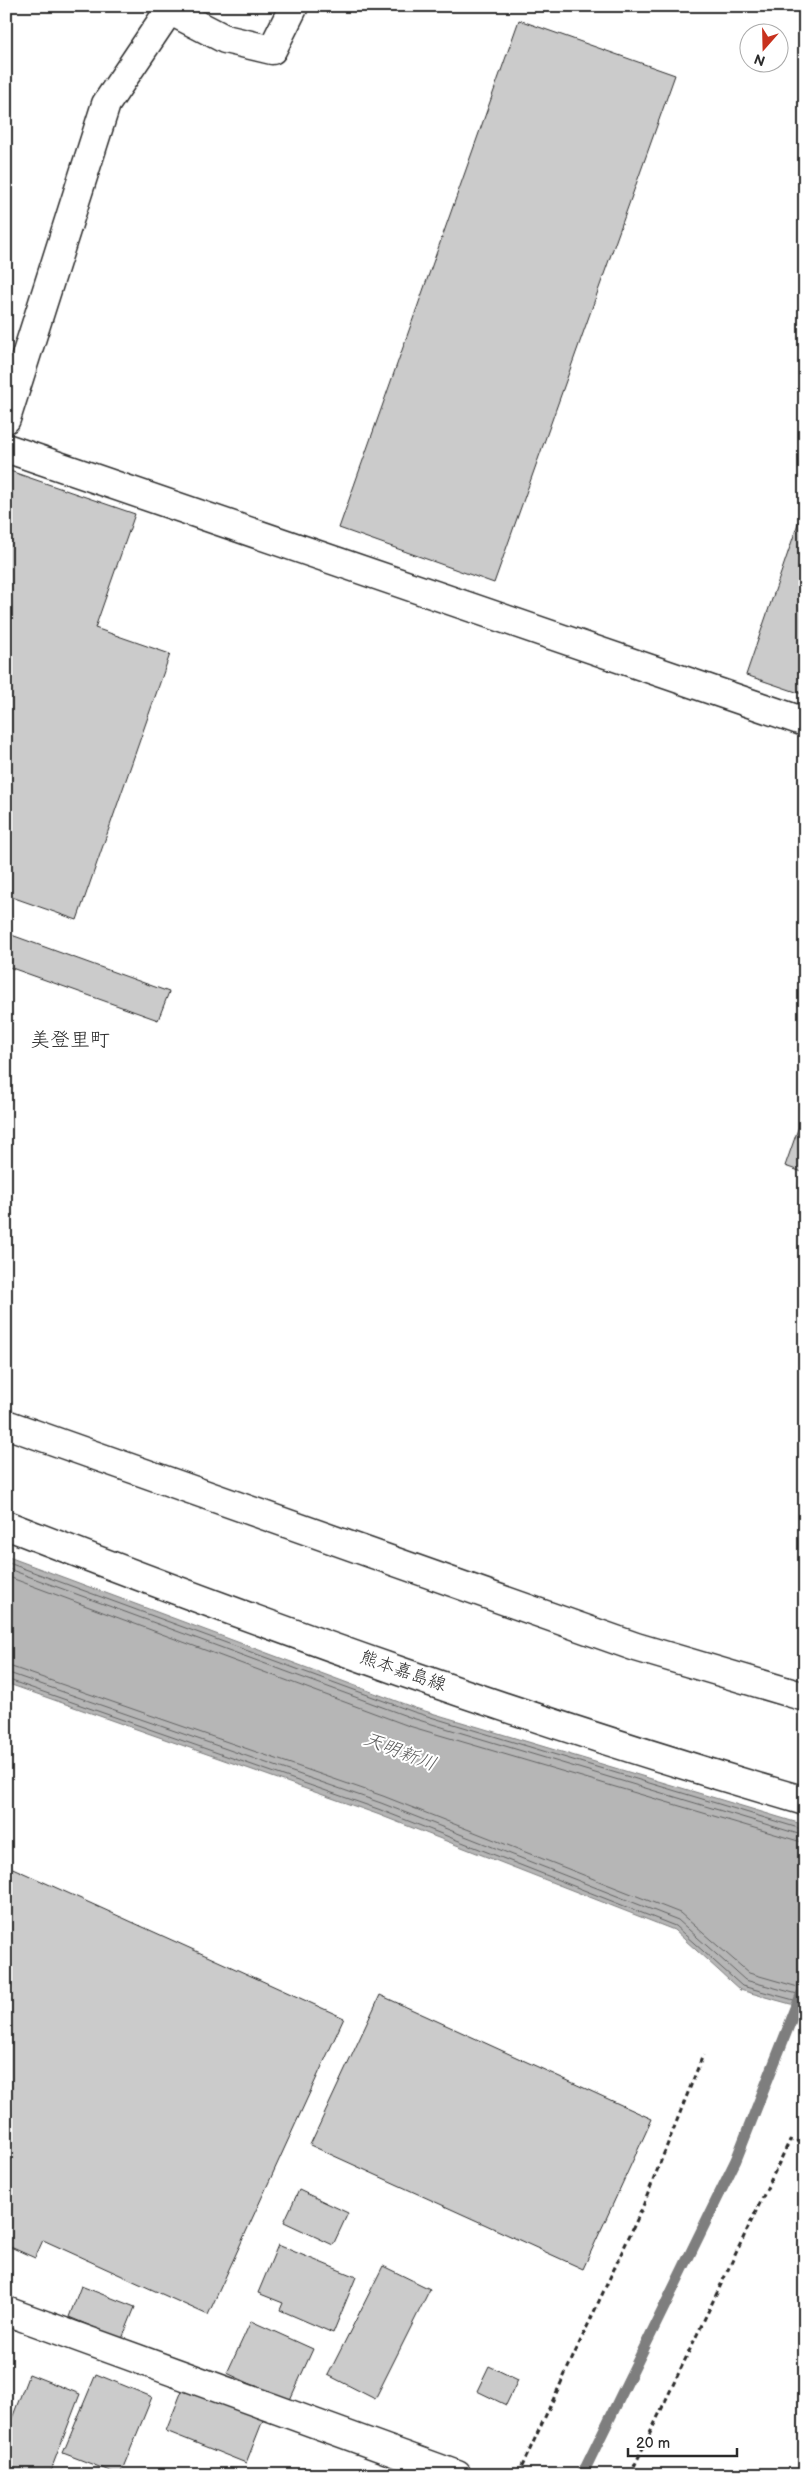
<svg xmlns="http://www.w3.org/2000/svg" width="811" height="2481" font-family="'Balsamiq Sans','Klee One',sans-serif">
<rect width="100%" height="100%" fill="#fff"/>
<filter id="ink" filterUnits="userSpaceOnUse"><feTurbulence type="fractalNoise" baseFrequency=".02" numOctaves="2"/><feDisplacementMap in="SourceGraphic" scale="10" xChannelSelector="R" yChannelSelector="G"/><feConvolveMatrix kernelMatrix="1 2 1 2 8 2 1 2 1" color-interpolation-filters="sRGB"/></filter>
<g filter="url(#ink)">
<polygon fill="#b6b6b6" stroke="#7e7e7e" points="6,1556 415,1708 805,1825 805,2008 740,1990 674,1930 377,1814 6,1683"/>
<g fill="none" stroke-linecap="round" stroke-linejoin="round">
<g stroke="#636363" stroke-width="1">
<polyline points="6,1562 414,1712 805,1830"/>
<polyline points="6,1568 412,1718 805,1836"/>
<polyline points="6,1576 409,1726 805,1843"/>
<polyline points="6,1665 383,1796 680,1913 749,1973 805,1989"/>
<polyline points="6,1672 381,1803 678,1920 745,1980 805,1996"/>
<polyline points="6,1679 378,1809 675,1926 742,1986 805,2003"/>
</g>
<polyline stroke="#7e7e7e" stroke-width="11" points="582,2475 736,2160 805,1985"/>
</g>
<g fill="#cbcbcb" stroke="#2b2b2b">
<polygon points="519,20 675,75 494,583 339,528"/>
<polygon points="7,470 135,514 95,628 170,654 77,920 6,895"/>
<polygon points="805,503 805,695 746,675"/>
<polygon points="6,933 169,992 158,1020 6,966"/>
<polygon points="805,1109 805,1173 785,1166"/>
<polygon points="6,1865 344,2018 208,2315 43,2240 35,2258 6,2245"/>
<polygon points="380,1995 652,2119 583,2269 310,2145"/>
<polygon points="299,2190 348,2213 333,2245 284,2222"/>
<polygon points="278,2245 356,2277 333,2333 280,2310 283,2303 258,2293"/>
<polygon points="383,2266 430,2289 375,2399 328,2375"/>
<polygon points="81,2286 135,2307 122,2339 69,2317"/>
<polygon points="251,2321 313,2349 289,2402 227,2373"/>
<polygon points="489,2366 518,2380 506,2405 477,2391"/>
<polygon points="29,2374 80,2394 49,2475 6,2475 6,2434"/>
<polygon points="96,2374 152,2397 120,2475 63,2453"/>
<polygon points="185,2383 265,2415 246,2463 166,2431"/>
</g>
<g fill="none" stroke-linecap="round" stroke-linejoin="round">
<g stroke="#2b2b2b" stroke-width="31">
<g id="minor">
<polyline points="169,10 225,39 272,50 294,6"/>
<polyline points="6,419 106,104 172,6"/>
<polyline points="6,448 805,722"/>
<polyline points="6,1424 636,1647 805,1697"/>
<polyline points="6,2311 457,2475"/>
</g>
</g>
<g stroke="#2b2b2b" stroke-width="31">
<path id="primary" d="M6,1525C268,1627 534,1723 805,1801"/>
</g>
<g stroke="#2b2b2b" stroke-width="3" stroke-dasharray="5 4" stroke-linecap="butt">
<polyline points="518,2475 641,2211 703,2055"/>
<polyline points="630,2475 790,2140 805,2144"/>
</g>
<use href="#minor" stroke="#fff" stroke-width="28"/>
<use href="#primary" stroke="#fff" stroke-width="28"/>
</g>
</g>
<g text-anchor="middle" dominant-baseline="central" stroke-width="4" stroke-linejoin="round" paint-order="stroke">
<g font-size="18" fill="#2b2b2b" stroke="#fff">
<text transform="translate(403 1671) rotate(19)">熊本嘉島線</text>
</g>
<g font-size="19" font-style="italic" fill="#5c5c5c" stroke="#fff">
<text transform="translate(400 1752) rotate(21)">天明新川</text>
</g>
<g font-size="20" fill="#2b2b2b" stroke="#fff">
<text x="70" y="1040">美登里町</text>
</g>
</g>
<rect width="811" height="2481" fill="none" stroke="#fff" stroke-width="25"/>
<rect x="12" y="12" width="786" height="2456" fill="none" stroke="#2b2b2b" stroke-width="2" filter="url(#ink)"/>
<g transform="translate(764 48) rotate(200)"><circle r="24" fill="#ffffff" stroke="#aaaaaa"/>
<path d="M0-4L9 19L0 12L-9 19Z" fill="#c8321e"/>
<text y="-8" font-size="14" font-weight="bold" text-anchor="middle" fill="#2b2b2b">N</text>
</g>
<path d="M628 2448v8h109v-8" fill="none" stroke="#2b2b2b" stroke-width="2.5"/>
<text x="636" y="2448" font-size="15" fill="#2b2b2b" stroke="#ffffff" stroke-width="4" paint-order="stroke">20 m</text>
</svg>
